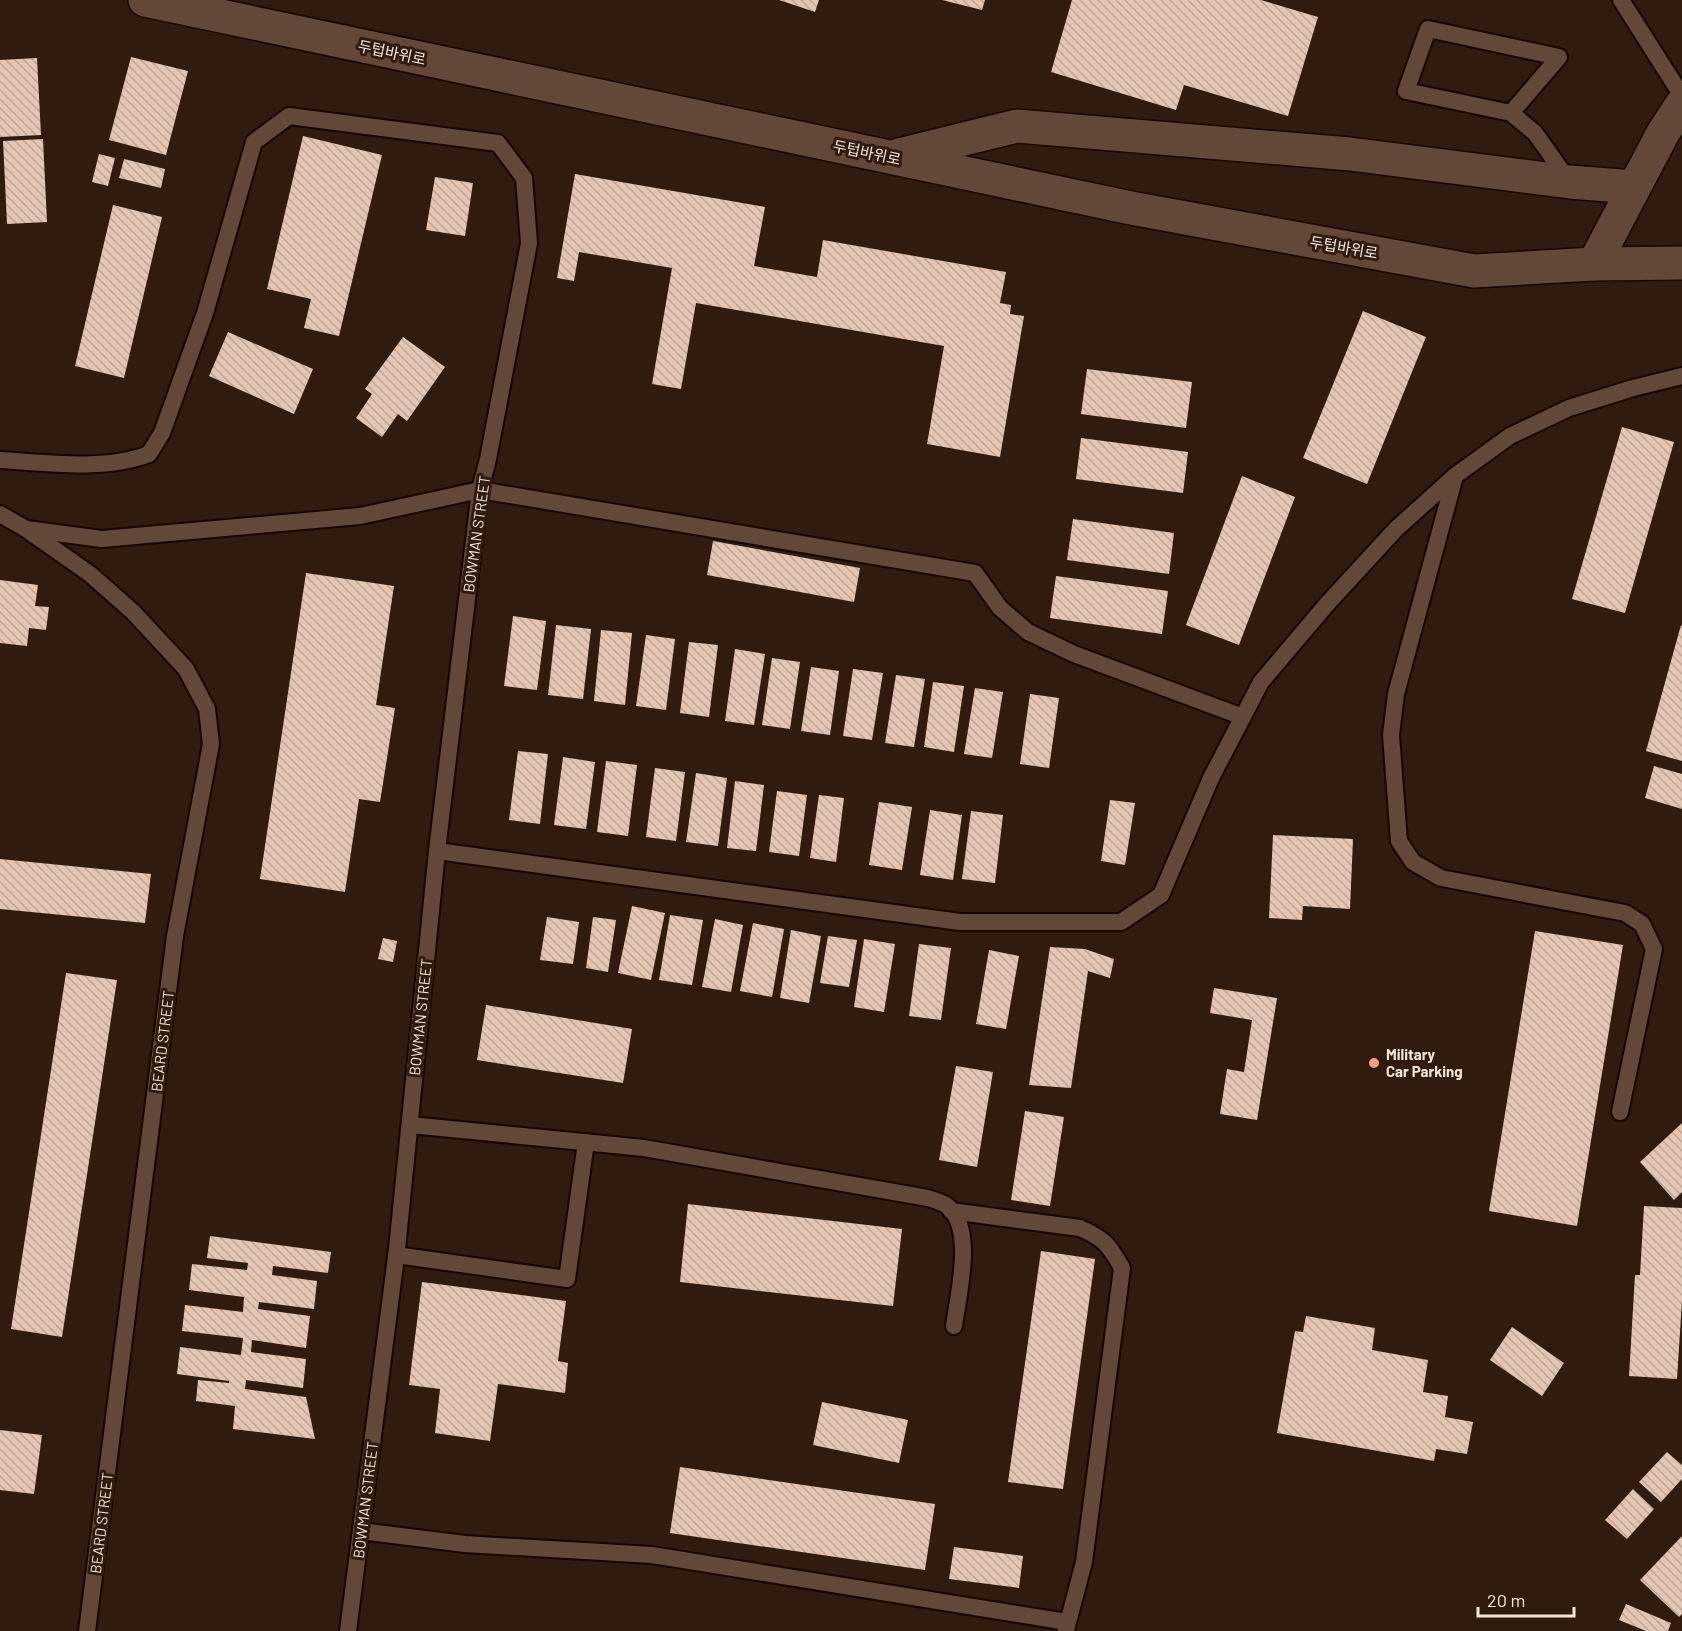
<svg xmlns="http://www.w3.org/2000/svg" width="1682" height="1631" font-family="Barlow,'Noto Sans KR',sans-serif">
<defs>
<pattern id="building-back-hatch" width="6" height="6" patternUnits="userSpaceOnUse" patternTransform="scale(1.5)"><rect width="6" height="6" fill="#e3c5b4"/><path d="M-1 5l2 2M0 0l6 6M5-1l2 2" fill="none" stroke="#bda598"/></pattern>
</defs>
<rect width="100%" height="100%" fill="#311b0e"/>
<g fill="url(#building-back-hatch)">
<polygon points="779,0 819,0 815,12"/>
<polygon points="942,0 985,0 982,10"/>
<polygon points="1072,0 1261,0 1318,17 1288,116 1184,85 1176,110 1051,72"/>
<polygon points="131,57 188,71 166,155 109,140"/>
<polygon points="37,58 41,135 0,137 0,60"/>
<polygon points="303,136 382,155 339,336 304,328 311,299 267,289"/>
<polygon points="43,139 47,222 7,224 3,141"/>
<polygon points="99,154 115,158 108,186 92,182"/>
<polygon points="124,159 165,169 161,188 119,178"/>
<polygon points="575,174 765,207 754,266 817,277 823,240 1006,272 1000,303 1011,305 1010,314 1024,316 1000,457 927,444 944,346 696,303 681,389 652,384 672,268 579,252 574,281 557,278"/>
<polygon points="435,177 473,183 465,236 426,230"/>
<polygon points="113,205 162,217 124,378 75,366"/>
<polygon points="1363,311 1426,337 1367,484 1303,458"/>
<polygon points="228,332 313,369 294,414 209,376"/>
<polygon points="403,337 445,367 407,421 398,414 382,437 356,418 372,394 365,389"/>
<polygon points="1087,369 1192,382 1186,428 1081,414"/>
<polygon points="1622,427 1674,442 1625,613 1572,599"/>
<polygon points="1081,438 1188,452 1183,493 1076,479"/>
<polygon points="1242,476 1295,497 1239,645 1186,625"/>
<polygon points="1073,519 1174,533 1169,574 1067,560"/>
<polygon points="713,541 860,568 854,602 707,575"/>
<polygon points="306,573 394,586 376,705 395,708 380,802 359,799 345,892 260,879"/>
<polygon points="1056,576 1168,591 1162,634 1050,618"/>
<polygon points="0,580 38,585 35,606 49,607 46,630 29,628 27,646 0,643"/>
<polygon points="513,616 546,621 537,690 504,686"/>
<polygon points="556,625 591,629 583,699 548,695"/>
<polygon points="1681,625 1682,626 1682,761 1646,751"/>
<polygon points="601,630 632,633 625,705 594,701"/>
<polygon points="646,635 675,639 666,710 636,706"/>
<polygon points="689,642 718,645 709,717 680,713"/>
<polygon points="735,649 765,654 754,725 725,721"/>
<polygon points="772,658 800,662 790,729 762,725"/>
<polygon points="811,667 839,671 830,735 801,731"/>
<polygon points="853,669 883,673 872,740 843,736"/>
<polygon points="896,675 925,679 914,747 885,743"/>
<polygon points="933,682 964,686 954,752 924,747"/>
<polygon points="975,688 1003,692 992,758 964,754"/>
<polygon points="1030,694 1059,698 1049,768 1020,764"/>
<polygon points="518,751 548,754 540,824 509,820"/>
<polygon points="563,757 595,762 586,829 554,825"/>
<polygon points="606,761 637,765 628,836 597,832"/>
<polygon points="1654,766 1682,774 1682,809 1645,798"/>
<polygon points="655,768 685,772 676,841 646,837"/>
<polygon points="696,773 727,778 718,846 686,842"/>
<polygon points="735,781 764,785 756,851 727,848"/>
<polygon points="777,791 807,795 799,856 769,852"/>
<polygon points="819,795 844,798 836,862 810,858"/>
<polygon points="1110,800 1135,803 1125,865 1101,861"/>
<polygon points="879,802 912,807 902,870 869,865"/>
<polygon points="930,810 962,815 953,880 920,875"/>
<polygon points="971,811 1003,815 995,883 962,879"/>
<polygon points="1273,835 1353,839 1350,909 1303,906 1302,920 1269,918"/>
<polygon points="0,859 151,874 145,923 0,909"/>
<polygon points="632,906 665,913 651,980 618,973"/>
<polygon points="670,915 703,920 692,985 659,980"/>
<polygon points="547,917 579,922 573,964 540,960"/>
<polygon points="593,917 616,920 608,972 586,968"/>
<polygon points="715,919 743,925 731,992 702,987"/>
<polygon points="753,923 784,929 772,997 740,991"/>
<polygon points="791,930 821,936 809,1003 780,998"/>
<polygon points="1535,931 1623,945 1577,1226 1489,1211"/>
<polygon points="828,936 857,940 849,987 820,983"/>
<polygon points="383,938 397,941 393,962 378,959"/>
<polygon points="864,939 895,944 884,1012 854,1007"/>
<polygon points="919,944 951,948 941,1020 909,1016"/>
<polygon points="1050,947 1085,949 1114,959 1110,978 1088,971 1071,1088 1029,1085"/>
<polygon points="989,950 1019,956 1006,1029 976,1024"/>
<polygon points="66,973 117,980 62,1337 11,1329"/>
<polygon points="1214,988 1277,998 1257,1120 1220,1114 1227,1069 1244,1072 1252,1020 1210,1013"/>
<polygon points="486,1005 632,1029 623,1083 477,1060"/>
<polygon points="956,1066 993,1072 977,1167 939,1160"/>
<polygon points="1025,1111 1064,1117 1050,1206 1011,1200"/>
<polygon points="1682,1123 1682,1192 1674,1200 1640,1162"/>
<polygon points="688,1204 902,1229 893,1306 680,1282"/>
<polygon points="1644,1206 1682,1208 1682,1301 1677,1379 1629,1376 1635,1275 1640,1275"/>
<polygon points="210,1236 331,1252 328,1273 273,1266 272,1275 317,1281 314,1309 259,1302 258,1309 310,1316 306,1348 252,1340 251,1352 306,1359 303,1388 246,1380 245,1389 306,1397 315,1439 233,1429 235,1406 196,1401 198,1380 229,1383 229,1381 177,1374 180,1347 241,1355 243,1338 182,1331 185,1305 243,1312 244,1297 189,1290 192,1264 247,1270 248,1263 207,1258"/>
<polygon points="1041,1251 1095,1259 1063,1489 1008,1482"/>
<polygon points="422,1282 566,1301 558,1361 568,1363 565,1393 498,1384 490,1441 435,1433 440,1389 409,1385"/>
<polygon points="1306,1316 1375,1328 1372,1350 1428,1360 1423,1392 1448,1396 1445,1417 1473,1422 1467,1454 1436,1449 1434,1461 1277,1433 1295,1331 1303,1332"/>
<polygon points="1512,1327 1564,1363 1542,1396 1490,1360"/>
<polygon points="822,1402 908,1420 899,1463 813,1445"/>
<polygon points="0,1430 42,1435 34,1494 0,1490"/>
<polygon points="1667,1452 1682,1465 1682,1479 1661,1502 1639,1482"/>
<polygon points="680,1467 935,1504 925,1570 670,1533"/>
<polygon points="1633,1489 1654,1509 1627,1539 1605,1520"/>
<polygon points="1682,1536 1682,1614 1679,1617 1640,1580"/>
<polygon points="954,1547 1023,1556 1019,1588 949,1579"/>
<polygon points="1626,1604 1671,1623 1668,1631 1646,1631 1619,1620"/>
</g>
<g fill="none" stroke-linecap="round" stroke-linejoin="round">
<g stroke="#180500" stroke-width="20">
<g id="service">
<polyline points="1621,0 1682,96"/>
<polyline points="1511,113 1559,57 1428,29 1406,91 1511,113 1535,133 1569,181"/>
<path d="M0,460C47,463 105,471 149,454L162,433L205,313L254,142L289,116L498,143L524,178L529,243L488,459L480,490L437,851L397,1249L348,1631"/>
<polyline points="1455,476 1396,694 1391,735 1399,841 1413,862 1441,878 1625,913 1642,924 1654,949 1620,1112"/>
<polyline points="0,514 26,529 102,539 360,516 480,490 975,573 1000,608 1028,632 1074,654 1243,717"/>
<polyline points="30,532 90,574 133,612 186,669 207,709 211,744 175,936 87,1631"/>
<polyline points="437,851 960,922 1121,922 1161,895 1211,778 1261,682 1327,604 1396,529 1456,475 1510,436 1569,408 1633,388 1682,376"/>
<path d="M410,1125L644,1148L928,1198C934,1200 941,1202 946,1205C976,1226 958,1295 954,1326"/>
<path d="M951,1211L1080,1228C1105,1239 1109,1245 1122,1268L1084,1562L1066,1630"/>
<polyline points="396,1255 567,1279 586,1142"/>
<polyline points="361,1531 465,1544 652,1555 1067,1622"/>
</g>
</g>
<g stroke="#180500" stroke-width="36">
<g id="minor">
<polyline points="145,0 1131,208 1474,271 1594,264 1682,263"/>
<polyline points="899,155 1017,126 1350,154 1570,182 1634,187"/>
<polyline points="1594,264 1663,133 1682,104"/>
</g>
</g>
<use href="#service" stroke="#614839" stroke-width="16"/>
<use href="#minor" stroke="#614839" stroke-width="33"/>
</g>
<circle fill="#f3a081" stroke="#311b0e" stroke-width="2" cx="1374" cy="1063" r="6"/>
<g text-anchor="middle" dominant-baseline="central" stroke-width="6" stroke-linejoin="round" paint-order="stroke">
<g font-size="15" fill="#f5e5dd" stroke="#311b0e">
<text transform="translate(392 52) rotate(12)">두텁바위로</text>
<text transform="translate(867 152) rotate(12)">두텁바위로</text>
<text transform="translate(1344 247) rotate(10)">두텁바위로</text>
<text transform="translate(476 534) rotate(-82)">BOWMAN STREET</text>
<text transform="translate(420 1017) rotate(-84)">BOWMAN STREET</text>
<text transform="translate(162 1041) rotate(-83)">BEARD STREET</text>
<text transform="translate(365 1500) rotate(-83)">BOWMAN STREET</text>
<text transform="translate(101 1523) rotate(-83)">BEARD STREET</text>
</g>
<g font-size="15" font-weight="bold" fill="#f5e5dd" stroke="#311b0e" text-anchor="start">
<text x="1386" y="1054">Military<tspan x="1386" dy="17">Car Parking</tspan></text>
</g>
</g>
<path d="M1478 1607v9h96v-9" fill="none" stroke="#f5e5dd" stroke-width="3"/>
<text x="1487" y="1607" font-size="18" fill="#f5e5dd" stroke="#311b0e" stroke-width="4.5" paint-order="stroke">20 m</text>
</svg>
